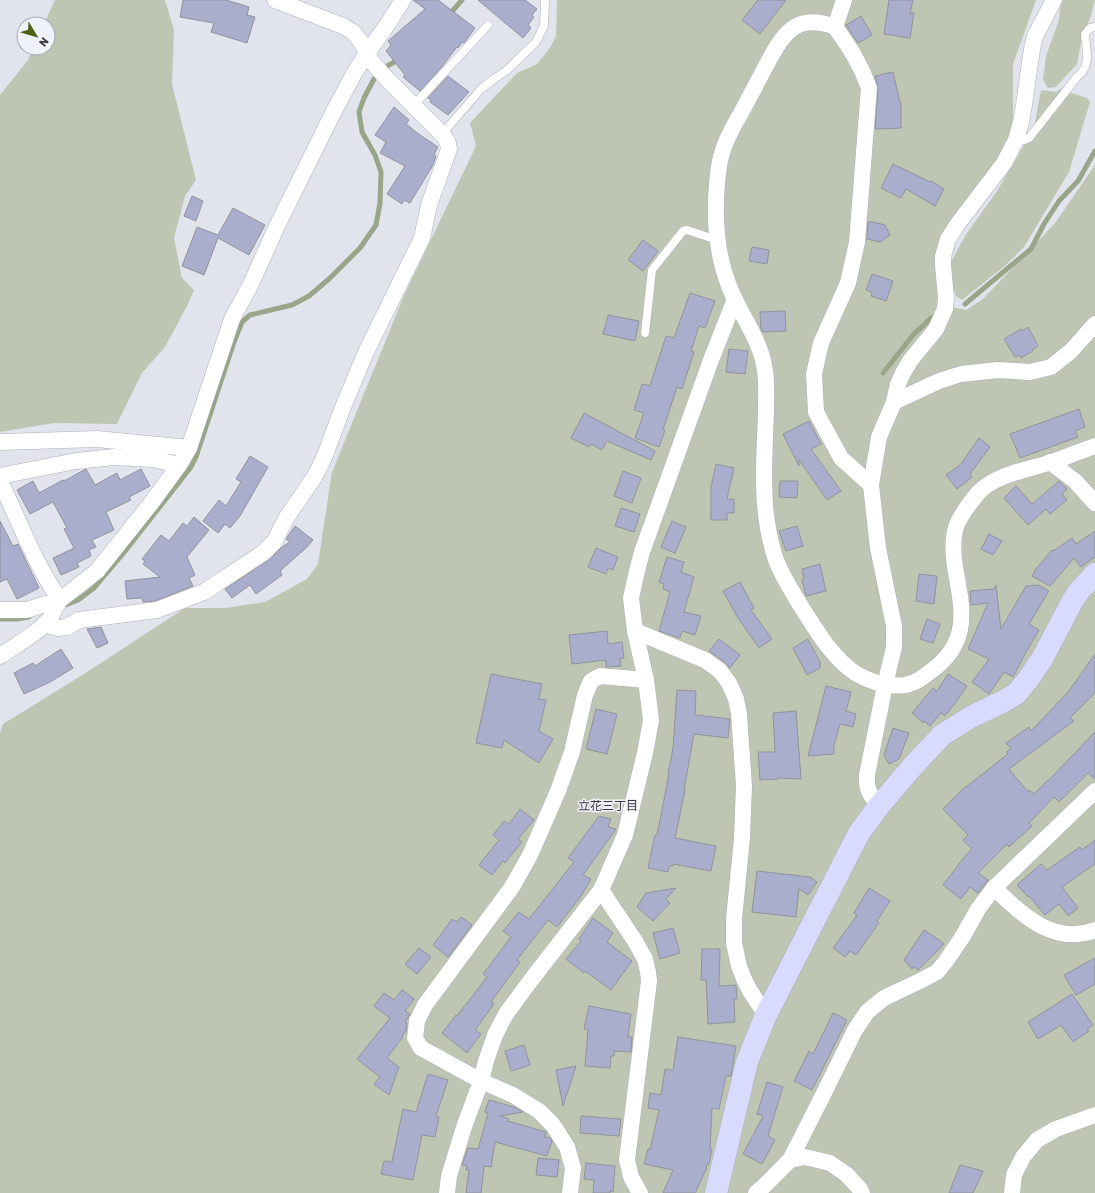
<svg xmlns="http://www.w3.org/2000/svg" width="1095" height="1193" font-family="Rubik,'Noto Sans JP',sans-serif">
<rect width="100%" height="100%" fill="#e2e4ed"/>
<g fill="#bec6b3">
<polygon points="55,0 165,0 174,30 172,84 196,180 185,196 174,238 182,278 194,290 187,306 165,347 142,373 117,424 54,423 0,432 0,95 28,60 33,48 48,48 48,24 44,24"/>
<polygon points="557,0 1036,0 1013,64 1013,129 1001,160 960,214 954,251 938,274 951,307 966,310 983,299 1055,223 1095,165 1095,1193 0,1193 0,733 3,724 87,672 185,608 225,608 265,602 307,579 318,564 332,472 403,298 476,146 470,123 517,73 537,64 550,48 556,36"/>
<polygon points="1061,0 1095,0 1091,16 1081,42 1077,64 1056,87 1048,88 1043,79 1046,56 1059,20"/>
<polygon points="1059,89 1087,98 1090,102 1069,172 1024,247 1006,265 962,300 956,296 950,282 951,262 965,236 997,191 1034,128 1041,90 1057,92"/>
</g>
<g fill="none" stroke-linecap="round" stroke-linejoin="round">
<g stroke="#99a588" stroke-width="5">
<polyline points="448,16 462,0"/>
<polyline points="965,304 1031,249 1044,224 1059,201 1078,181 1095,151"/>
<polyline points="883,373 913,335 931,318"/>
<polyline points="63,606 78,600 94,588 122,555 191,467 196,457 234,342 242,322 250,315 292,305 309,296 330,278 360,248 376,225 380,203 381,172 375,155 362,132 359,112 364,98 374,79 387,66 400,59"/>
<polyline points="0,619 17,619 29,617"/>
</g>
</g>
<g fill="#a9aecc" stroke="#91929b">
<polygon points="183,0 226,0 249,7 247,15 255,17 247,43 211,32 214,23 180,17"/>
<polygon points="413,0 438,0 475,28 464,43 462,42 458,48 457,47 440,69 420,91 403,77 405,75 386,51 391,45 388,41 425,9"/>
<polygon points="478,0 525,0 537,9 532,15 534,17 528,25 531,28 523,38"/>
<polygon points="758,0 786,0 760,34 742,20"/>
<polygon points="889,0 913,0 910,13 914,13 910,38 884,34"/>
<polygon points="861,16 872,35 858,43 846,25"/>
<polygon points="893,72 900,103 901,103 901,128 875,129 878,89 875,76"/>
<polygon points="448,76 469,92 448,115 430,102 431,100 428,98"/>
<polygon points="394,107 409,120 406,124 420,135 438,147 434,154 436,156 433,165 410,203 404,200 402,204 387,194 405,166 380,153 386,142 375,135"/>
<polygon points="893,164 930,182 931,181 944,189 935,206 906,189 901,198 881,188"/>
<polygon points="192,196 203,201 196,221 184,216"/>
<polygon points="233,208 265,225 249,255 218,238 204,275 182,266 197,227 218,235"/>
<polygon points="868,222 873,222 885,225 890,235 880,242 867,239"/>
<polygon points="643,240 658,251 643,271 628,260"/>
<polygon points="752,247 769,250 767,264 749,261"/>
<polygon points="872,274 893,281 886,301 871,296 872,292 866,290"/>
<polygon points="690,293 715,301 705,328 699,326 691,351 694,352 682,389 677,387 663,430 665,430 659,447 635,438 644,413 634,410 642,384 650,386 666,336 674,338"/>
<polygon points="785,311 786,331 763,332 761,329 760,312"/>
<polygon points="608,315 639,321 635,341 603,334"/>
<polygon points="1028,327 1038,346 1032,350 1033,351 1021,358 1019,355 1015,357 1004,339 1021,329 1022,331"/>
<polygon points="729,349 748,351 745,374 726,372"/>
<polygon points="1079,409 1085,427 1075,431 1078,437 1020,458 1010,434"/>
<polygon points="584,413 655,451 651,460 607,441 602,450 591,444 589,447 571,438"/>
<polygon points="809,421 821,444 811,449 841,491 827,500 799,460 799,466 783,434"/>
<polygon points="979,438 990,447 970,474 972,477 957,489 946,475 961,464"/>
<polygon points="250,456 268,467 240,516 230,528 225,524 218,533 203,521 219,500 226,506 241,482 236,479"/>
<polygon points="716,464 734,468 727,499 734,499 734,513 727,513 727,520 711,520 711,487"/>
<polygon points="86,469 95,485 117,473 120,480 141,469 150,486 129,497 131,500 106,512 114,530 92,540 96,547 89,550 91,556 77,563 79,567 61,575 53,558 74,548 64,529 67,528 53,502 30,514 17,490 33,481 39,493 63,480 64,481"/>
<polygon points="623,471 641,478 632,503 614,496"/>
<polygon points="780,481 798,481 797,498 779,497"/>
<polygon points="1059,481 1067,489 1062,494 1067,500 1050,514 1046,509 1028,525 1004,498 1016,486 1032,504"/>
<polygon points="621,508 640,514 634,532 615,526"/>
<polygon points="194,517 209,530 187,557 195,575 189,578 193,586 155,601 143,602 142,598 127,599 125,581 160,577 143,564 145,561 142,559 161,535 169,541 183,523 187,526"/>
<polygon points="0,521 13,546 18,544 39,588 17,599 7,579 0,582"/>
<polygon points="672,521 686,527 675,553 661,547"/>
<polygon points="295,526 313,540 306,548 280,571 282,575 256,594 250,585 232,598 225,589 269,560 282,547 290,542 286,539"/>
<polygon points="797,526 803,546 786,551 779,531"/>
<polygon points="1095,531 1095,557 1081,567 1074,558 1050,586 1032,576 1036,569 1052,550 1053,551 1072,538 1076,544"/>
<polygon points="989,534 1002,541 993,555 981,549"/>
<polygon points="596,548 618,557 613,570 608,568 606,574 588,567"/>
<polygon points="667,557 684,562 681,572 694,577 684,612 701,616 695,635 682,631 680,638 659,631 670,592 663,589 664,584 659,582"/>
<polygon points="820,564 826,591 806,596 802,580 804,579 802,569"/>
<polygon points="919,574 937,576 934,604 916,601"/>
<polygon points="740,582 754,608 751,610 772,639 759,648 738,618 723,591"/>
<polygon points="996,585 1001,629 1026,586 1038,585 1049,591 1029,624 1039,630 1025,654 1013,677 1004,672 989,694 972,682 989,659 968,649 988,603 971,605 970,591 994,589"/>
<polygon points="927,619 940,624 933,643 920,639"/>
<polygon points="101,627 108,643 97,648 87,629"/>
<polygon points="607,631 608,644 622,642 624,658 620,659 621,666 606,667 606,660 572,664 569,635"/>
<polygon points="719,639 740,655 730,668 726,663 709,651"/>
<polygon points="808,639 820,662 820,668 807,675 793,648"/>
<polygon points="61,649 73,668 50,682 24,694 14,673 33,663 35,666"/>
<polygon points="1095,654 1095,693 1070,718 1074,721 1009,769 1028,792 1029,790 1034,794 1047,781 1048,781 1095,732 1095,779 1088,773 1059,802 1054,797 1029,823 1032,826 1009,847 1007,844 978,873 988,880 978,893 970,887 961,899 943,885 966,855 972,849 963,840 968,835 943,809 962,790 1008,754 1006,752 1011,749 1006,743 1029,727 1031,731 1069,691"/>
<polygon points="491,674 542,684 539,699 546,700 539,731 553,739 539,763 504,740 502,748 476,743"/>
<polygon points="948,674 967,686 957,701 945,716 941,713 930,726 924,721 923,723 912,713 933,688 937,691"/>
<polygon points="826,686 851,692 846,711 856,714 853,727 840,724 834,745 834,754 808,756"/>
<polygon points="677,690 696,691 695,715 730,719 728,738 694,734 684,790 685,790 675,838 716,846 711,871 673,864 673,866 669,866 668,872 648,868 655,835 657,835 669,774 668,774 673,748"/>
<polygon points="596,709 617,714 607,754 586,749"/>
<polygon points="796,711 801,779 778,778 778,779 760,780 758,752 775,752 773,713"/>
<polygon points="893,728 909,733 899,759 889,764 884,755"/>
<polygon points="520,809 534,820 518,839 522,842 505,863 503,861 492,875 479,865 499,840 493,835 504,821 509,824"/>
<polygon points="599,816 611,819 608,827 616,829 583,875 591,879 581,896 557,927 548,920 517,960 520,962 491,1002 494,1004 475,1030 481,1034 467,1053 442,1033 456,1015 457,1016 487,977 483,974 511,937 503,931 519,912 529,919 574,862 568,858"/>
<polygon points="1095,840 1095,864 1062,887 1078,908 1068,916 1059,904 1045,915 1029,896 1028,897 1017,885 1041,864 1047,870 1080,847 1082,850"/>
<polygon points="757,871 810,877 817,882 808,895 799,889 796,917 752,912"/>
<polygon points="676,888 666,899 670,903 653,921 637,907 646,893"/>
<polygon points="869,888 890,901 877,921 879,923 856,955 850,951 845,957 833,948 857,915 854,913"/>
<polygon points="461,917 472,925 448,957 433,945 452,919 457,922"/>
<polygon points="593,918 613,933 607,942 632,961 611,990 585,971 584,973 566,959 581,941 579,939"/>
<polygon points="673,928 680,953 660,959 653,933"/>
<polygon points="924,930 938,939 944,944 918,970 914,967 912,969 904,960"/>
<polygon points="419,948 431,957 417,974 405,964"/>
<polygon points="702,949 720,949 719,986 736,985 737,999 734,999 735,1022 708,1024 706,980 701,980"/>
<polygon points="1095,958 1095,984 1076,995 1064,975"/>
<polygon points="402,990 414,999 405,1011 410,1014 405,1022 407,1023 406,1031 402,1036 403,1037 387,1058 399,1067 389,1095 374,1084 380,1077 357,1059 390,1018 374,1006 384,993 394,1000"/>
<polygon points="1072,994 1093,1025 1087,1029 1089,1031 1073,1042 1061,1025 1038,1039 1028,1022"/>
<polygon points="589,1006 631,1014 628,1037 632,1037 631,1052 614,1051 614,1056 611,1056 610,1068 585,1066 588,1030 584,1029"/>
<polygon points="833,1013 847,1020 812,1090 794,1081 809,1051 813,1054"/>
<polygon points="678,1037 736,1046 731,1076 726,1076 719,1109 712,1108 710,1149 712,1149 709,1164 707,1164 706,1170 695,1193 663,1193 673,1170 644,1164 648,1149 650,1150 659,1110 648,1108 650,1093 661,1095 665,1069 673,1070"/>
<polygon points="524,1045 530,1065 511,1071 505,1051"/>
<polygon points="576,1066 563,1106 556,1070"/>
<polygon points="428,1074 448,1080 436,1116 439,1117 435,1137 422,1135 413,1180 381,1174 384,1161 392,1162 403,1109 416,1112"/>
<polygon points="767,1082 783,1087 768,1136 775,1140 762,1164 743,1154 763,1116 757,1114"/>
<polygon points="489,1100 514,1107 523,1112 500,1116 509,1119 508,1121 546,1132 545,1137 550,1138 552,1141 547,1156 495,1142 491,1167 484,1166 481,1193 466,1193 469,1170 466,1170 467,1166 462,1165 468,1148 478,1149 488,1113 485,1112"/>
<polygon points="581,1116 621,1119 619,1136 580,1133"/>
<polygon points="538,1158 559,1160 557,1177 536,1175"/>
<polygon points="586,1163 615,1166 613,1192 610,1191 610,1193 593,1193 594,1180 584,1179"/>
<polygon points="960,1165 983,1171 973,1193 949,1193"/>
</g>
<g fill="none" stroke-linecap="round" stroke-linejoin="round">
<g stroke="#adafb8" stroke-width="9">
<g id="lane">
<polyline points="413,106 488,25"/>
<polyline points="442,134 481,89 494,79 506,71 536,42 544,26 545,0"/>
<path d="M1016,140H1025L1029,138L1077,77C1092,66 1086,50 1085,34L1090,28L1095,27"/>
<polyline points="645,333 652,270 683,231 687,230 717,240"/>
</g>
</g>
<g stroke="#adafb8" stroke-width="17">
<g id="street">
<path d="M844,0L835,27C850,48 860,63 869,88L857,242L848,283L821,343L814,374L816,412L841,458L871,485"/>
<path d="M835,27C797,13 785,31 768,62C759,79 750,96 741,113C734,125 727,137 723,150C719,160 718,172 717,184C714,219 716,253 729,286C740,315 761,339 765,371C767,384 766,398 766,411C765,445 762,481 766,515C768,530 771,546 776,560C783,578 794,595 804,611C818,633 833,658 855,673C870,682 888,687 905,685C917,683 926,675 935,668C971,639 962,607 955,567C953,554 952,540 956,527C960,515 970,503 978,493C996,474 1027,470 1052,462C1066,457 1081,451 1095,446"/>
<polyline points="894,402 939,381 961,374 998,370 1030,372 1051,367 1071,351 1095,324"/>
<polyline points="0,442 97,439 189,448"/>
<polyline points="1050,462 1075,481 1095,503"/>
<path d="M60,600C35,564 19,521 0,481L1,477L5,475L76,461L114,457L153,459L179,465"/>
<polyline points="0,610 27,610 45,604 58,603"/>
<polyline points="44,624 58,628 67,627 79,620 157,610 204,592 264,552 275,541 280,530 287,517 315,476 324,458 343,407 366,352 422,238 429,205 449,149 448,143 443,135 387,79 372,62 361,42 353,32 343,26 275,0"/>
<polyline points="635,631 705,660 720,671 729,683 736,699 739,714 744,786 742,838 734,919 734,943 739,966 744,979 750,991 766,1015"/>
<path d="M0,656C17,644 38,634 51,617C54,611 56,605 60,600L97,571L152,502L179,465L189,448L232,319L251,284L276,228L334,111L355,72L367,53L385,28L403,0"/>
<path d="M879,806C870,794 866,791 867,775L885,685L894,647V626L878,548L871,485L879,437L894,402L898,384L903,373L910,361L936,329L945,309L946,298L943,265V256L948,239L957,225L1004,163L1016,140L1021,122L1024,105L1032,49L1035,36L1054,0"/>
<path d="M994,888C1022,914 1053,946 1095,930"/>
<polyline points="601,890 635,941 645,959 648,972 649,981 627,1160 631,1177 640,1193"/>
<polyline points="790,1160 805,1157 830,1163 846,1174 860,1189 862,1193"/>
<polyline points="447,1193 449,1176 464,1127 481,1081 486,1061 495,1035 506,1014 531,980 601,890 625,835 645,753 651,720 646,680 635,631 631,598 637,571 642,552 711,360 735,299"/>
<polyline points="570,1193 573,1168 567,1147 553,1125 539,1111 513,1095 481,1081 421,1048 415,1038 417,1021 425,1005 512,887 530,855 558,791 572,752 585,695 591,681 600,676 646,680"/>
<polyline points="756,1193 764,1186 790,1160 822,1097 855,1030 867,1012 884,998 922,980 937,972 946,961 963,936 978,909 994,888 1095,791"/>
<polyline points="1012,1193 1014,1175 1023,1157 1037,1140 1056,1129 1095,1115"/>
</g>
</g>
<g stroke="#adafb8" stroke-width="23">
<polyline id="secondary" points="716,1193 747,1062 766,1015 859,833 879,806 913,766 942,735 971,717 1004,701 1016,694 1027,681 1042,659 1073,600 1080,590 1095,574"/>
</g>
<use href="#lane" stroke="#fff" stroke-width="8"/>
<use href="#street" stroke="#fff" stroke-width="16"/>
<use href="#secondary" stroke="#d8dbfe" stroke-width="22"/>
</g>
<g text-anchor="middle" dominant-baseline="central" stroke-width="3" stroke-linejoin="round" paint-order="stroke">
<g font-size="12" fill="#3b3b3f" stroke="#eff1fb">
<text x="608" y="806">立花三丁目</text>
</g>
</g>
<g transform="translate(36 36) rotate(128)"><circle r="19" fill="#eff1fb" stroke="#a7a8b0"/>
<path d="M0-3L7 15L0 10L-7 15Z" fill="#4a6211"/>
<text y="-6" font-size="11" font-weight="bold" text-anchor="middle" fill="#3b3b3f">N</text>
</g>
</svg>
